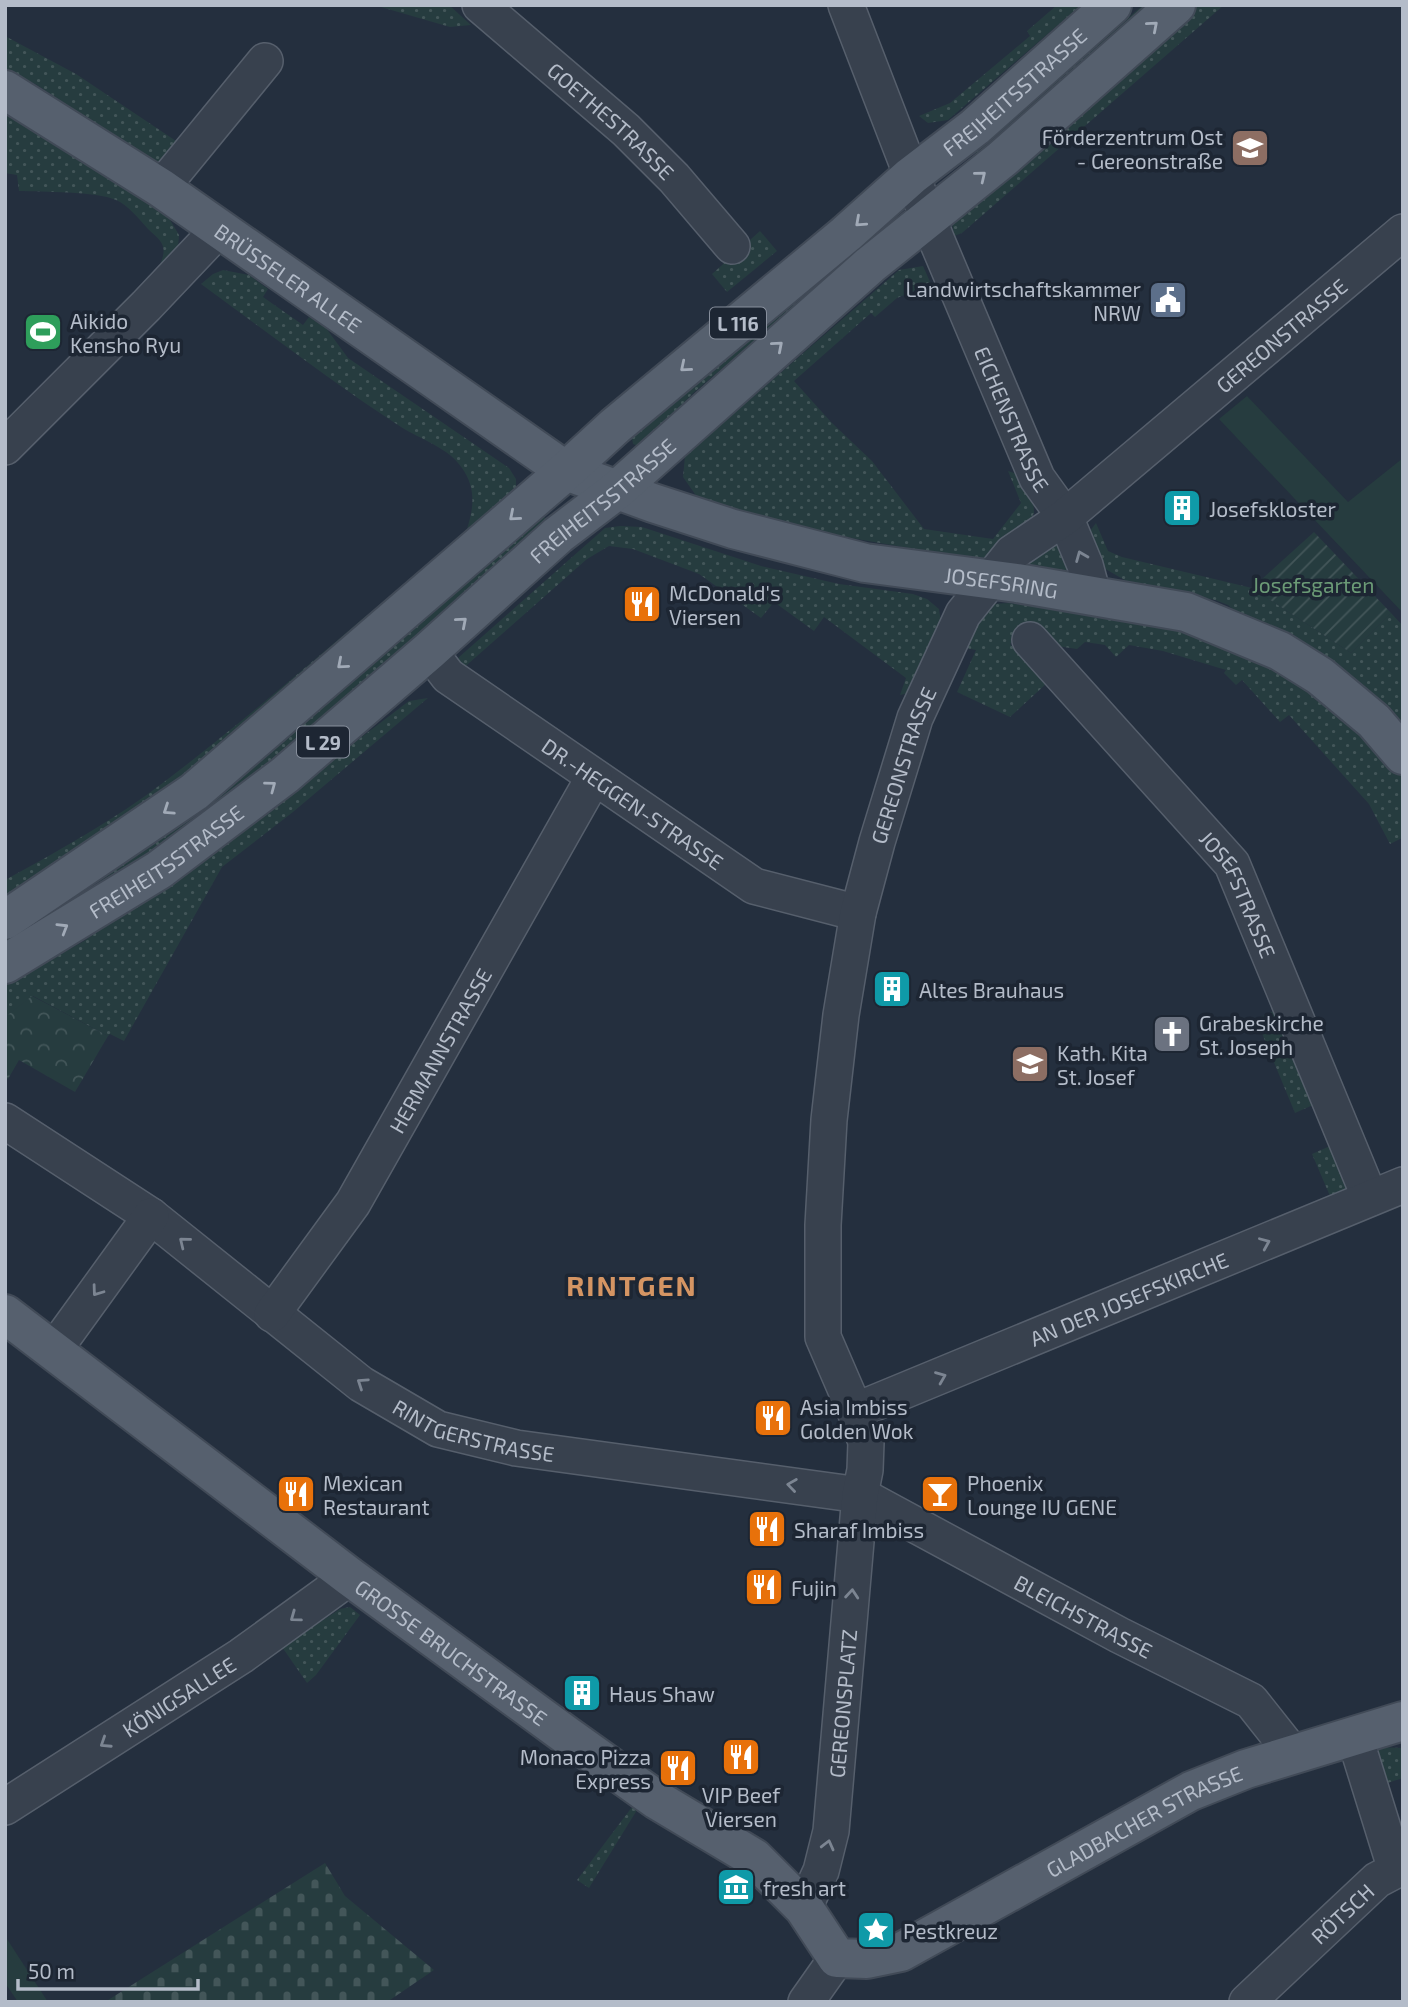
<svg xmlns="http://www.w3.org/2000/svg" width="1408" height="2007" font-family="'Exo 2',sans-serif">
<defs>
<pattern id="grass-dots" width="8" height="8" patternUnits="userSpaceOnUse" patternTransform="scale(1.75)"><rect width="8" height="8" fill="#263c3f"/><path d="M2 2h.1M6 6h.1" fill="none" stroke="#435659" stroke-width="1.8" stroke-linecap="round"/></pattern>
<pattern id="forest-crowns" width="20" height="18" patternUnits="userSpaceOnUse" patternTransform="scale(1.75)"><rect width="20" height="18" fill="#263c3f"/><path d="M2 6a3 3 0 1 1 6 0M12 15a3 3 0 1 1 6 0" fill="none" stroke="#435659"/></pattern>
<pattern id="cemetery-stones" width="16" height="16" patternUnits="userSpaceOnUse" patternTransform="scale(1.75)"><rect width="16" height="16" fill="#263c3f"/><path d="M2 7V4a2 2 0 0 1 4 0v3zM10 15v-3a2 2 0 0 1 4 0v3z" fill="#435659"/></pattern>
<pattern id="garden-furrows" width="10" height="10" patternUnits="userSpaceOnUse" patternTransform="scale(1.75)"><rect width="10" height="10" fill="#263c3f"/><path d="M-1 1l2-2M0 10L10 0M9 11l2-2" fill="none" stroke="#435659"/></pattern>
</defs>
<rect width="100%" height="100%" fill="#242f3e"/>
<g fill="url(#grass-dots)">
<polygon points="374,5 449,5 471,25 450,27"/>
<polygon points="1057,5 1081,5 948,120 928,123 919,116 950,103 1030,36 1027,31"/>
<polygon points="1143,5 1155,5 977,158 975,154 977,149"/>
<polygon points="1195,5 1224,5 962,233 954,236 952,222 958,213"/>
<polygon points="5,36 76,74 182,145 166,163 156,164 37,85 5,69"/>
<path d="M5,112L166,213L179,235L178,248L160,265C168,245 162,242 148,229C139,219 128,205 116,200C96,191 42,192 19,191L17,175L5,173Z"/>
<polygon points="760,231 777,251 727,292 712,274"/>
<polygon points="874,232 869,244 692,394 674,413 638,446 633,444 632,438 863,234"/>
<polygon points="923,266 931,284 897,298 875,317 871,313 794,381 831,422 872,461 924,529 993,539 1021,503 1008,471 1023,476 1033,494 1034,513 1026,528 993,557 977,560 851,538 771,521 697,497 683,477 685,456 899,270"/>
<path d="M223,270L249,275L268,289L263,297L303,325L309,317L326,328L348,358L509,468L516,479V496L229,749L5,906V880C60,850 114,820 164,782C234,729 300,672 367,615L370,618L467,529C474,507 476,488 462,468C449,448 420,439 401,427C332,382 267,332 201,284L213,274Z"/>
<polygon points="543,515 546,519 540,527 273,763 201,822 47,922 188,814"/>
<polygon points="1096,523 1108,551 1122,557 1252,588 1351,653 1391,613 1403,626 1403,733 1248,623 1228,605 1215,600 1128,582 1102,567 1090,531"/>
<polygon points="620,526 642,527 761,566 839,584 913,594 927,599 939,609 941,622 914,692 900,695 906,678 824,617 814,631 774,602 761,618 699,574 633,549 609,546 587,559 460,671 458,658 605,528"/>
<polygon points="1059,535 1072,573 1029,567 1027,563"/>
<polygon points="1009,603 1178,627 1312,684 1403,773 1403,840 1402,838 1390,844 1369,804 1289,715 1280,722 1242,680 1236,685 1224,673 1226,670 1163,651 1129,645 1116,657 1105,645 1085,642 1077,649 1043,644 1028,628 1010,644 1046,684 1010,717 957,692 976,650 961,647 992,604"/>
<polygon points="428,698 293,812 222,867 124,1041 110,1034 108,1036 33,996 5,1017 5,986 84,941 259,815 409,701"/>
<polygon points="1274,1011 1313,1105 1295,1113 1256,1019"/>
<polygon points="1330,1146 1347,1188 1330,1196 1312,1154"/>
<polygon points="350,1607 360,1615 316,1675 307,1683 282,1647 340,1609"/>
<polygon points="1376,1747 1403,1748 1403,1778 1381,1785"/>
<polygon points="632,1807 637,1810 589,1888 577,1880"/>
</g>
<polygon fill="url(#forest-crowns)" points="32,996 108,1036 75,1092 19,1060 8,1079 5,1077 5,1017"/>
<polygon fill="url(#cemetery-stones)" points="325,1863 345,1896 434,1970 387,2002 105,2002"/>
<g fill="#263c3f">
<polygon points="1247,396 1348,502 1403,458 1403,613 1219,419"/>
<polygon points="5,1936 48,2002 18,2002 5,1983"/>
</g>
<polygon fill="url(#garden-furrows)" points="1314,532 1391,613 1351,653 1252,588"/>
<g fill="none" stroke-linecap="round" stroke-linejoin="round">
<g stroke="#565f6c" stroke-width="38">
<g id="minor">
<path id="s1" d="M480,5L626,130L674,178L732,246"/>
<path id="s2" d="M846,5L937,241L1037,478L1065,517L1085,565L1093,595"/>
<polyline points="161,188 265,61"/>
<polyline points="5,447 146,306 218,230"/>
<path id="s3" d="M1030,640L1232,864L1370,1198"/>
<path id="s4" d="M429,651L448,676L754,886L858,913"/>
<path id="s5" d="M5,1121L151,1216L361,1384L438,1429L516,1448L860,1495L1119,1635L1251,1701L1293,1754"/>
<path id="s6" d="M272,1314L353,1203L594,777"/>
<polyline points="54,1350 151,1216"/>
<path id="s7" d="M855,1411L1403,1185"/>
<path id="s8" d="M5,1807L241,1656L350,1577"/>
<path id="s9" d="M804,1908L821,1871L831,1831L860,1495L865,1470L866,1442L855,1411L823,1337V1225L829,1120L841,1015L858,913L877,842L915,718L963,614L1012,553L1065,517L1403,232"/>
<polyline points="806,2002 837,1958"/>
<path id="s10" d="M1247,2002L1377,1880L1396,1870L1354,1735"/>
</g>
</g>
<g stroke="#414a57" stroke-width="42">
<g id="major">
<path id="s11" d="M5,90L161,188L566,471L653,503L733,529L865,563L1017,583L1186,612L1280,651L1320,676L1374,721L1403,755"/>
<path id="s12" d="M5,920L194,792L566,471L615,426L846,234L911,176L975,127L1112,5"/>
<path id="s13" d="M5,964L159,870L285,775L429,651L558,535L617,490L870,265L1002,159L1176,5"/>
<path id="s14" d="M5,1314L350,1577L566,1735L657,1800L754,1858L804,1908L837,1958L867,1959L901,1952L1191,1791L1246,1769L1403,1721"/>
</g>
</g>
<use href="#minor" stroke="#38414e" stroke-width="35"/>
<use href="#major" stroke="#56606e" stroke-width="38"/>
</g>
<defs><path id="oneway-chevron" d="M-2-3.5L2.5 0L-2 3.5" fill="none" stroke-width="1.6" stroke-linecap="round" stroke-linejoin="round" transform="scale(1.75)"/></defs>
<g stroke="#a1aab7">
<use href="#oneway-chevron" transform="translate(1153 26) rotate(-41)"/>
<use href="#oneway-chevron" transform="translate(981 176) rotate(-39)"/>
<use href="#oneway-chevron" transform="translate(860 222) rotate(138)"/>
<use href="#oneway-chevron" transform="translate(778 346) rotate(-41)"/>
<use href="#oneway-chevron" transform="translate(685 367) rotate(140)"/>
<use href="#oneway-chevron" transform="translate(514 516) rotate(139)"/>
<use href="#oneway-chevron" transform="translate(462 622) rotate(-41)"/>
<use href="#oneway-chevron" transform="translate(342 664) rotate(139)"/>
<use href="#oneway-chevron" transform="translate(271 786) rotate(-37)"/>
<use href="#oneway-chevron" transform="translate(168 810) rotate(146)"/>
<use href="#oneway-chevron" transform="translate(63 928) rotate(-31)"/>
</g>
<g stroke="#7c8592">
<use href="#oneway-chevron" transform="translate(1081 556) rotate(-112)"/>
<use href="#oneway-chevron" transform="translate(184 1242) rotate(-141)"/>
<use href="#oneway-chevron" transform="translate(1265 1243) rotate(-23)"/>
<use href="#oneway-chevron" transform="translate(97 1291) rotate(126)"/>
<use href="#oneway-chevron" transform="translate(941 1377) rotate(-22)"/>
<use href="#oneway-chevron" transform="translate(362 1383) rotate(-146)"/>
<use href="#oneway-chevron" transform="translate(792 1485) rotate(-172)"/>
<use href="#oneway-chevron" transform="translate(852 1594) rotate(-85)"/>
<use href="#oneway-chevron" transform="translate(295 1617) rotate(144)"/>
<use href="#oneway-chevron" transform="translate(105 1743) rotate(147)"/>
<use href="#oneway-chevron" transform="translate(828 1845) rotate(-76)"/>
</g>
<defs>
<g id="school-square" transform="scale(2.0125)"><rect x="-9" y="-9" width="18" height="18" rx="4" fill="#8d6e63" stroke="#1d2633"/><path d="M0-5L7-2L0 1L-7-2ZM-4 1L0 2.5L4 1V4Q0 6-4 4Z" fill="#fff"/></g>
<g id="civic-square" transform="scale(2.0125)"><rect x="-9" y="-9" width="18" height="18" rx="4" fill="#5c6f8a" stroke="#1d2633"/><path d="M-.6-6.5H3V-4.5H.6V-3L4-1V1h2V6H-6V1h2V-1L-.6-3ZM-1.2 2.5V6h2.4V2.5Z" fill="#fff"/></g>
<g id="stadium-square" transform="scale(2.0125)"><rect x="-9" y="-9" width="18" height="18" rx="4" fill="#2e9e5b" stroke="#1d2633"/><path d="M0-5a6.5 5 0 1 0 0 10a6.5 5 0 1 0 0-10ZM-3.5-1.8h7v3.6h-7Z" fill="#fff"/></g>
<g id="building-square" transform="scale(2.0125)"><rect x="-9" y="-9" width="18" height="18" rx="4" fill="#0f9aa8" stroke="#1d2633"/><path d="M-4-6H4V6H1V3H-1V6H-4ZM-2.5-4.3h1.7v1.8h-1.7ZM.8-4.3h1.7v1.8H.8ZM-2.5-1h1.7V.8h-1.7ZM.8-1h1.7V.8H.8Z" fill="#fff"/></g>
<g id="restaurant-square" transform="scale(2.0125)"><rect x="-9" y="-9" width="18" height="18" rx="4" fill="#e8710a" stroke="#1d2633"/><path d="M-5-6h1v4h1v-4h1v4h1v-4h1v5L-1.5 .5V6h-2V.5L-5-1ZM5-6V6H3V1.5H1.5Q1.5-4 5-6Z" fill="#fff"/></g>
<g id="church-square" transform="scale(2.0125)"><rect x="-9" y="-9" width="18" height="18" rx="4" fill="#6b7280" stroke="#1d2633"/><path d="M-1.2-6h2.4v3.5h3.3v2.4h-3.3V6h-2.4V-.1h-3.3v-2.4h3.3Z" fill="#fff"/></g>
<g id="bar-square" transform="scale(2.0125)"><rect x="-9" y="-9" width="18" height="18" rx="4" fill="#e8710a" stroke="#1d2633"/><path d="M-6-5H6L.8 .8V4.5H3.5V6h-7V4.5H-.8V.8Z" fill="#fff"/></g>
<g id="museum-square" transform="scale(2.0125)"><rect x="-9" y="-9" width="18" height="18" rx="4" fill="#0f9aa8" stroke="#1d2633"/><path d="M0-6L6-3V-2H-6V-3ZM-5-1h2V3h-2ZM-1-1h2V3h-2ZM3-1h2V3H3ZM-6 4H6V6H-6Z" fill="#fff"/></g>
<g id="sight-square" transform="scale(2.0125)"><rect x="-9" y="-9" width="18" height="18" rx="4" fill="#0f9aa8" stroke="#1d2633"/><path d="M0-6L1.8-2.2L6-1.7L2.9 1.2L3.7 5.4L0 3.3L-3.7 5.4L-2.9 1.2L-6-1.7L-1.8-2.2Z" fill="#fff"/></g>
</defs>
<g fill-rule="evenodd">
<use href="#school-square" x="1250" y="148"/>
<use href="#civic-square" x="1168" y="300"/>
<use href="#stadium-square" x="43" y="332"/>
<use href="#building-square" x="1182" y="508"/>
<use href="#restaurant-square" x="642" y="604"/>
<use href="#building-square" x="892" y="989"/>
<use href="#church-square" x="1172" y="1034"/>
<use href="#school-square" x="1030" y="1064"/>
<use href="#restaurant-square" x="773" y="1418"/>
<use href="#restaurant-square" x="296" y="1494"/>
<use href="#bar-square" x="940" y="1494"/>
<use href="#restaurant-square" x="767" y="1529"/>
<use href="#restaurant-square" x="764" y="1587"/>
<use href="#building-square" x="582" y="1693"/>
<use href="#restaurant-square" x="741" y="1757"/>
<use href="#restaurant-square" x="678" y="1768"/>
<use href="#museum-square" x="736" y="1887"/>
<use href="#sight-square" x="876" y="1930"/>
</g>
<g text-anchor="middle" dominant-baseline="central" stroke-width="7" stroke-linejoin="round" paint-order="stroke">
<g fill="#1d2633" stroke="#878f9c" stroke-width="2">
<rect x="710" y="307.5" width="56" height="31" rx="5"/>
<rect x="297" y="726.5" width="52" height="31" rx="5"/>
</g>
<g font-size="19" font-weight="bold" fill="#b4bcc9">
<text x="738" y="323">L 116</text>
<text x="323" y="742">L 29</text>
</g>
<g font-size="21" fill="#b4bcc9" stroke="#1d2633">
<text stroke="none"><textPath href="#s12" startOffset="1307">FREIHEITSSTRASSE</textPath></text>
<text stroke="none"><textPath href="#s1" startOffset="175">GOETHESTRASSE</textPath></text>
<text stroke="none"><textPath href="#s11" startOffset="340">BRÜSSELER ALLEE</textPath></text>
<text stroke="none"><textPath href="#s9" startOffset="1755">GEREONSTRASSE</textPath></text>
<text stroke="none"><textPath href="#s2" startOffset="446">EICHENSTRASSE</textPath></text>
<text stroke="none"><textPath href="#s13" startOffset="758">FREIHEITSSTRASSE</textPath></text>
<text stroke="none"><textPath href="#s11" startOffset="1129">JOSEFSRING</textPath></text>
<text stroke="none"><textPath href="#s9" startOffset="1167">GEREONSTRASSE</textPath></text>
<text stroke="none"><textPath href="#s4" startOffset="256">DR.-HEGGEN-STRASSE</textPath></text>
<text stroke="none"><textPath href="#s13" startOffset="191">FREIHEITSSTRASSE</textPath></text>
<text stroke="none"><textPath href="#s3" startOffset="331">JOSEFSTRASSE</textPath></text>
<text stroke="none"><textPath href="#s6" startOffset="313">HERMANNSTRASSE</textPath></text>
<text stroke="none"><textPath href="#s7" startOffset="296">AN DER JOSEFSKIRCHE</textPath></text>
<text stroke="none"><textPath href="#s5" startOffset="567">RINTGERSTRASSE</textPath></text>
<text stroke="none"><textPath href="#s5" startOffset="1214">BLEICHSTRASSE</textPath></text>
<text stroke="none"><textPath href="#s14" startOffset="560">GROSSE BRUCHSTRASSE</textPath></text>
<text stroke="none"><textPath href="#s8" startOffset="206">KÖNIGSALLEE</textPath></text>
<text stroke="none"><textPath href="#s9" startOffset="210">GEREONSPLATZ</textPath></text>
<text stroke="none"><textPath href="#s14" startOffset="1398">GLADBACHER STRASSE</textPath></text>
<text stroke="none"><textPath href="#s10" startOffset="130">RÖTSCH</textPath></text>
</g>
<g font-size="21" fill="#b4bcc9" stroke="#1d2633" text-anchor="start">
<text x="1223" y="136" text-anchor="end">Förderzentrum Ost<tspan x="1223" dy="24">- Gereonstraße</tspan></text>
<text x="1141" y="288" text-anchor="end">Landwirtschaftskammer<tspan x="1141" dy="24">NRW</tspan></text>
<text x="70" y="320">Aikido<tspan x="70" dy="24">Kensho Ryu</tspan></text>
<text x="1209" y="508">Josefskloster</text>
<text x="669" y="592">McDonald's<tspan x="669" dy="24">Viersen</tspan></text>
<text x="919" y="989">Altes Brauhaus</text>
<text x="1199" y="1022">Grabeskirche<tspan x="1199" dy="24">St. Joseph</tspan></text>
<text x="1057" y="1052">Kath. Kita<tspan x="1057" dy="24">St. Josef</tspan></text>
<text x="800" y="1406">Asia Imbiss<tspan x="800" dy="24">Golden Wok</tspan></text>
<text x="323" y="1482">Mexican<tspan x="323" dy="24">Restaurant</tspan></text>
<text x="967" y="1482">Phoenix<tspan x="967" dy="24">Lounge IU GENE</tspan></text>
<text x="794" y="1529">Sharaf Imbiss</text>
<text x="791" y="1587">Fujin</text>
<text x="609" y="1693">Haus Shaw</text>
<text x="651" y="1756" text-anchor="end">Monaco Pizza<tspan x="651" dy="24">Express</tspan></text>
<text x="741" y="1794" text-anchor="middle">VIP Beef<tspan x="741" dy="24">Viersen</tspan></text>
<text x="763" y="1887">fresh art</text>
<text x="903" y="1930">Pestkreuz</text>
</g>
<g font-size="21" fill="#6b9a76" stroke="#1d2633">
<text x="1313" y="584">Josefsgarten</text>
</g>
<g font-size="28" font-weight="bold" letter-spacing="2" fill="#d59563" stroke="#1d2633">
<text x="632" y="1285">RINTGEN</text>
</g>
</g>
<rect width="1408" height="2007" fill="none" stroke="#b4bcc9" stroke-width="14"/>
<path d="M18 1979v10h180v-10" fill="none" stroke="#b4bcc9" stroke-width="3.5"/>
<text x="28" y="1979" font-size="21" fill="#b4bcc9" stroke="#1d2633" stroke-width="5" paint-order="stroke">50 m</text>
</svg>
